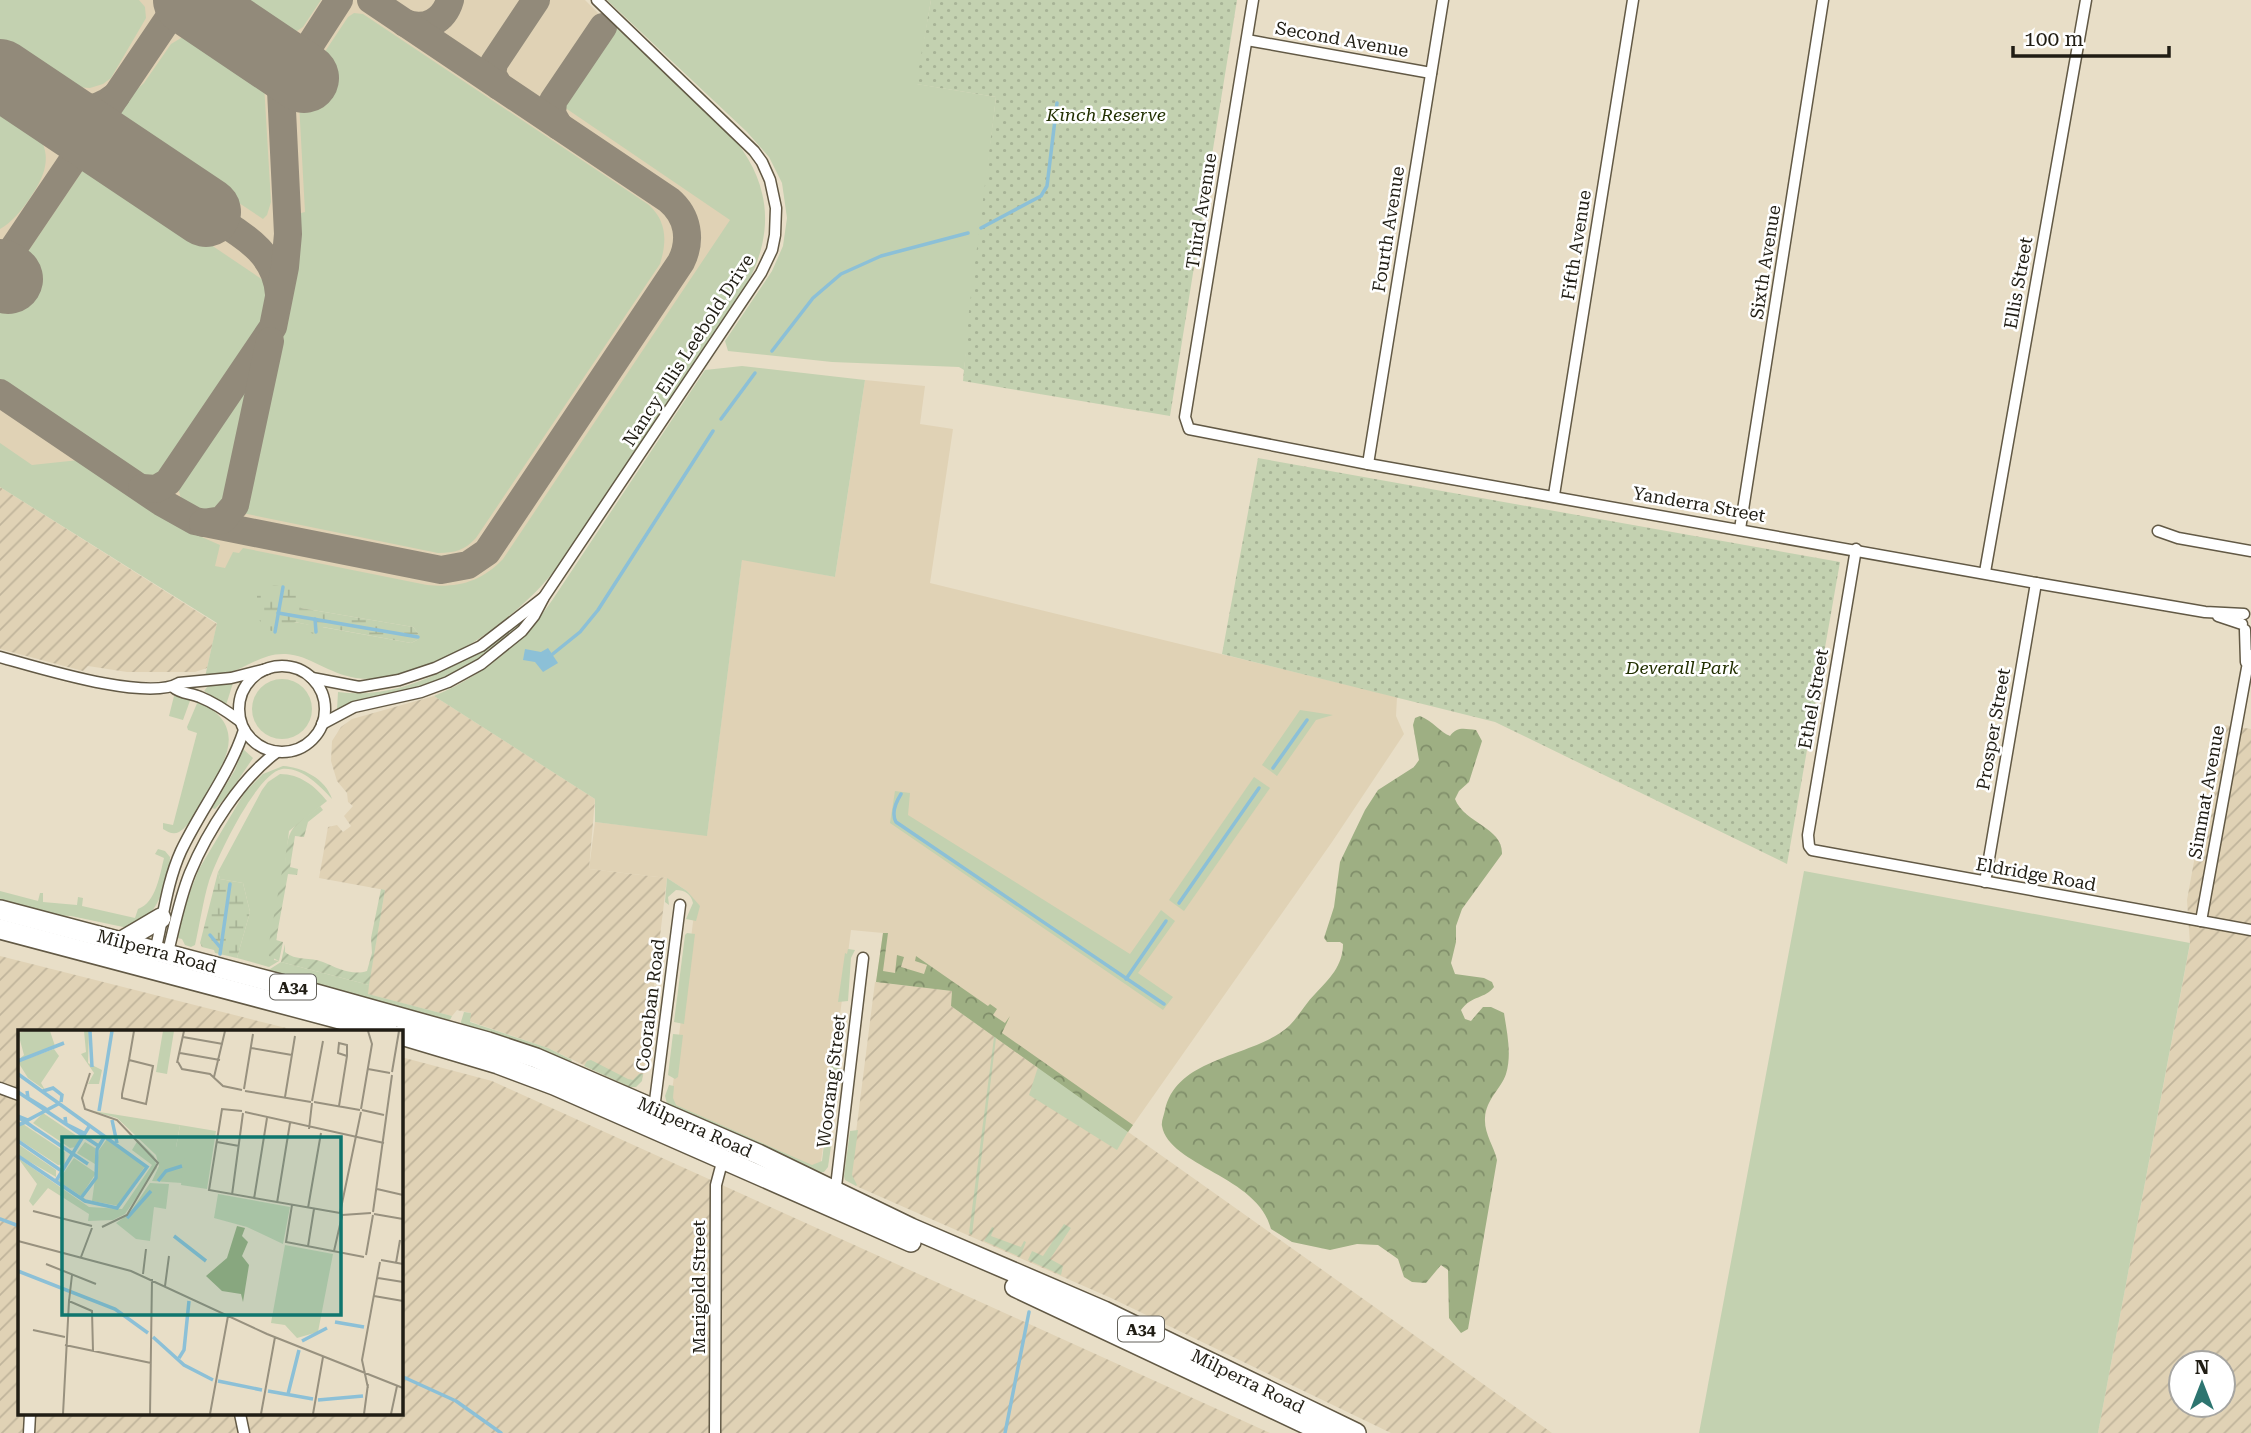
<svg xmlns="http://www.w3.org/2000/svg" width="2251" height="1433" font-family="'Roboto Serif',serif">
<defs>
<pattern id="industrial-furrows" width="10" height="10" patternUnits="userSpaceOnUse" patternTransform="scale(1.75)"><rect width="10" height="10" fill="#e0d2b5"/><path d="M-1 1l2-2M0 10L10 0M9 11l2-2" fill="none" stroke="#c0b49b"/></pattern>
<pattern id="forest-crowns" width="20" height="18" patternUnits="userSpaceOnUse" patternTransform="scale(1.75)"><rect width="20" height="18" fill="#9eaf83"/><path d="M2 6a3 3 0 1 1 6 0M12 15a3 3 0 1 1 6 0" fill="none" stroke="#808e6a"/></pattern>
<pattern id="wetland-marsh" width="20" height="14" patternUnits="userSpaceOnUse" patternTransform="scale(1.75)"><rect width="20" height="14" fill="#c3d1b0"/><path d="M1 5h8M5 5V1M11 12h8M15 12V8" fill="none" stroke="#a7b396"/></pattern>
<pattern id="park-dots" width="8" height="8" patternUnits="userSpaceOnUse" patternTransform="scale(1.75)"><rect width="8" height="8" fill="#c3d1b0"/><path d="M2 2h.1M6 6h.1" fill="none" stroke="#a7b396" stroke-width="1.8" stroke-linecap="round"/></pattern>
<pattern id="garden-furrows" width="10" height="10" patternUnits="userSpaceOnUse" patternTransform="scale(1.75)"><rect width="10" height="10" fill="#c3d1b0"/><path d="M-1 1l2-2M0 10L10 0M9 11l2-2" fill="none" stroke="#a7b396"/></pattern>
</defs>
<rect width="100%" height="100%" fill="#e8dec7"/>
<g fill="#e0d2b5">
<polygon points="0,0 585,0 613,28 735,219 525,575 457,611 190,562 0,474"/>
<polygon points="865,380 925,386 920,424 953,429 930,583 1397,697 1396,716 1404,734 1332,842 1128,1132 951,1006 952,991 876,982 883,933 851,930 821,1162 813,1166 678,1108 672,1103 672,1092 695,906 699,906 687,891 667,878 589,869 595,822 707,835 742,559 835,577"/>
</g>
<g fill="url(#industrial-furrows)" fill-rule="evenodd">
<polygon points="0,487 217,624 207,668 195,672 127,672 88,666 83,671 0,649"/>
<polygon points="434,696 595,799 589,869 667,878 643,1077 630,1087 548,1048 469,1021 471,1013 457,1010 452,1016 367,994 385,890 319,878 328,827 337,825 343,832 351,826 344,816 353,806 348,802 347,793 337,781 331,761 332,741 341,727 352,719"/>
<path d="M2219,724L2251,729V1433H2098L2190,944L2187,900ZM2181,1363H2223V1405H2181Z"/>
<polygon points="0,956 302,1032 19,1032 19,1414 401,1414 401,1057 492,1081 1270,1433 0,1433"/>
<polygon points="875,982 952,991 951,1006 1552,1433 1391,1433 1111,1298 856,1186 852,1183 852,1164"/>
</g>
<g fill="#c3d1b0" fill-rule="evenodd">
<polygon points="0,0 139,0 145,7 146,18 111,78 103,84 90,88 62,86 0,44"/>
<polygon points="240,0 321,0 303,27 294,33 285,30"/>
<polygon points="607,0 931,0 917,84 996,97 964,370 959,367 832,362 728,351 725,341 772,271 783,246 787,218 782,183 769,157 747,132"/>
<path d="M354,13L363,14L649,205C667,222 667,241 660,264L476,538C465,550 455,553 438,553L242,513L301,235V213L305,212L299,103L303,105L330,68L320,59L348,17Z"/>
<path d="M612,23L730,134C770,180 776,230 747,284L555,570C515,621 424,688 356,678C329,674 309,655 286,654C269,653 256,661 241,668C230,673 217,675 205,677L217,623L0,487V443L32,465L79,460L181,528L220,545L215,566L225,568L233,552L239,553L243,548L427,585C458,588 481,582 503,559L730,220L561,105L560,98ZM301,608L413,627L418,633L417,640L411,643L294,622Z"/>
<polygon points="191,37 264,84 271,202 267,215 263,219 118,123 118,115 132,94 144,83 171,44 181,38"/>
<path d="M0,103C41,130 63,152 30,198C22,210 12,222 0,229Z"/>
<polygon points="91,164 269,284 270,302 267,317 166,469 153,477 139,473 0,380 0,293 85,167"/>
<path d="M742,366L865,380L835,577L742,560L707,836L595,822V799L434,696C484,675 522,644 553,599L705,370Z"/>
<path d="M254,370L228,501C210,523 171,509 180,479Z"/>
<path d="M533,610C515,632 494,651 469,667C437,688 376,702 337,710L338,692C414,702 477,653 533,610Z"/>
<circle cx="282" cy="709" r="30"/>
<polygon points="233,683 226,705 204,691 208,686"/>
<polygon points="174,696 191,698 183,720 169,716"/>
<path d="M198,701C248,726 227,759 205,796C198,808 191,825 179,832C173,835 168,832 163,829V823L173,825L197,733L188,730L187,727Z"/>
<polygon points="1300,710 1333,715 1316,720 1277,776 1262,765"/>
<polygon points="243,749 253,758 228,795 215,809 212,808 235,770"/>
<path d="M283,766C302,767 326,779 332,799C320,786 302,767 282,769C257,773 217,857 209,881C203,901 200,923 195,945L191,947L185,945L182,939L177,938L188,897L199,869L245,792L263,774Z"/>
<path d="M280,774C300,774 315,786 327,801L289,831L274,960L279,961L269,967L237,958L250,912L243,883L220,879L218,872L262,790L268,782Z"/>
<polygon points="1254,777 1270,788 1184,911 1169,900"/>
<polygon points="895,791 910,793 908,815 1130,954 1161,910 1175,921 1138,973 1173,997 1163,1010 890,823"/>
<path d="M158,849L165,851L170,857C170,876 159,908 144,920C139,923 133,925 128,928L71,916L45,915L0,903V891L38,901L40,893H43V902L77,905L78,897L83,898L82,906L135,918L138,909C156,903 160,874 164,858L155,854Z"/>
<polygon points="1804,871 2190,943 2098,1433 1699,1433"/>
<path d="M667,878L687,891L700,906L696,921L686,919L693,903C691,894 685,890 676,890L668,897L669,905L665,902Z"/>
<polygon points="687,933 695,934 684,1024 674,1022 685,935"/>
<polygon points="848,949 855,950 851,958 848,1001 838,1002 845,953 847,954"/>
<polygon points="233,961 267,971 281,962 369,985 368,994 452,1016 449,1022"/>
<polygon points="464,1012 471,1013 470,1022 548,1048 572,1060 568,1065 460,1025"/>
<polygon points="837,1014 846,1018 838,1087 828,1085"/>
<polygon points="673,1034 683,1035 678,1077 675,1079 668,1075"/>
<polygon points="1038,1067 1129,1130 1117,1150 1029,1095"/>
<polygon points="669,1085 674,1086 673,1098 676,1105 812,1165 822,1161 824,1144 831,1146 828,1167 824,1172 816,1173 668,1107 665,1096"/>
<polygon points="858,1130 852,1175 857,1185 856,1186 845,1180 844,1176 850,1131"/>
</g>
<g fill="url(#forest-crowns)">
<path d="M1420,716C1433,721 1440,732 1450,736C1457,726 1465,729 1476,730L1482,741L1469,782L1459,791L1455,799C1465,824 1503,827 1502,854L1462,909L1456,926V942L1451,963L1455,974L1484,978L1492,982L1494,987C1485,999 1472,995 1461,1010L1465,1019L1471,1021L1483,1007H1491L1504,1013C1507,1033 1512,1054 1506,1074C1501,1089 1486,1099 1485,1118C1484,1134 1494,1146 1497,1160L1468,1329L1461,1333L1449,1318L1448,1270L1441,1265L1426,1283L1412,1282L1404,1277L1398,1259L1378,1245L1357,1244L1330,1250L1292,1242L1271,1229C1258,1176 1169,1166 1162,1126C1161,1122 1164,1115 1165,1110C1176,1060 1242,1058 1280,1033C1296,1023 1302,1007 1315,994C1329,979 1343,966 1343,944L1340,942H1327L1324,938L1334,907L1340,862L1365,810L1378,790L1414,767L1419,760L1413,725L1415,718Z"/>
<polygon points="883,933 888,933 883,971 895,973 897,955 904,957 901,967 924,974 927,965 915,961 916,956 988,1006 990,1004 997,1009 993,1015 1005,1023 1010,1016 1002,1033 1133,1125 1128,1132 951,1006 952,991 876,982"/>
</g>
<g fill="url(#wetland-marsh)">
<polygon points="274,585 292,588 302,599 301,608 413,627 418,633 417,640 411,643 323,627 321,632 314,634 311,633 309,625 295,622 283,633 267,630 257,617 257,594"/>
<polygon points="218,872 220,879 243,883 250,912 237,958 215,953 214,950 202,947 200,943"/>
</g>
<g fill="url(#park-dots)">
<polygon points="931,0 1237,0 1170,416 963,381 969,311 996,97 916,84"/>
<polygon points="1258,458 1840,562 1787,864 1495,722 1222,654"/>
</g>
<g fill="url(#garden-furrows)">
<path d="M320,806L323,810L308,822L304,837L295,836L290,867L298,869L297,875L288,874L276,940L283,942L279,961L269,956L268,948L283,866L285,864C289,825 289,831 320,806Z"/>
<path d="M381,889L385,890L369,985L281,962L285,944V952C295,961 311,957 323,962C337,968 352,976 367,971L372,953L371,938Z"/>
<polygon points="994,1037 996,1038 972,1235 969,1233"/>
<polygon points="591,1060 628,1079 633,1080 639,1074 643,1074 642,1081 636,1087 630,1087 584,1066 587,1061"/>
<polygon points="1064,1224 1071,1228 1050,1259 1063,1266 1061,1275 1028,1260 1032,1251 1043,1256"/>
<polygon points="992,1227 994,1228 991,1236 1021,1247 1024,1241 1026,1242 1020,1257 984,1241"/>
</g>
<polygon fill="#8cc0d7" points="548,648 558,663 543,672 535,662 523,660 525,649 541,652"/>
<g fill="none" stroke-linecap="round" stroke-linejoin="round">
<g stroke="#8cc0d7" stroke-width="3.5">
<polyline points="981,228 1041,196 1047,186 1057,103"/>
<polyline points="772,351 813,298 841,274 881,256 968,233"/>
<polyline points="721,419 755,373"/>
<polyline points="278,613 418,637"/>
<polyline points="315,619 316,632"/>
<polyline points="275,632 283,587"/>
<polyline points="549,657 580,632 598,610 713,431"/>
<polyline points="1273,768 1307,720"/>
<path d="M901,794C896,802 891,813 896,822L1164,1004"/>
<polyline points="1179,903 1259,788"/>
<polyline points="210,935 220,947"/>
<polyline points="220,954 230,884"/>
<polyline points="1126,979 1166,921"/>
<polyline points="0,1219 19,1226"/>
<polyline points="401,1376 456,1401 501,1433"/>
<polyline points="1005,1433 1029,1312"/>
</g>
<g stroke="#928a7a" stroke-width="28">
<path d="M405,23C425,31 444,21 450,0"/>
<path d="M0,73C36,96 74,130 116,96"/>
<polyline points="499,86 492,74 494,63 536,0"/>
<polyline points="559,126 552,114 553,101 603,27"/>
<path d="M206,212C238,233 276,250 279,294"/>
<polyline points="0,268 181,0"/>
<path d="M0,393L161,502L195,521L441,570L468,565L487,552L681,262C692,240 688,216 669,200L371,0"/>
<polyline points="142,488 156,489 168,482 273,327 285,267 288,234 281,90 339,0"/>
<polyline points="203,523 222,520 235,505 270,341"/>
</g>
<g stroke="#928a7a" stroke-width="70">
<polyline points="188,0 304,78"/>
<polyline points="0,74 206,212"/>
<polyline points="0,274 8,279"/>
</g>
<g stroke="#625945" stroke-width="13">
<g id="minor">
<polyline points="1253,0 1185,417 1189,429 1368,464 2036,583 2205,612 2244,614"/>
<polyline points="1247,40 1431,73"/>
<polyline points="1368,464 1443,0"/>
<polyline points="1554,495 1633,0"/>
<polyline points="1740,529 1823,0"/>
<polyline points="2158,531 2178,538 2251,551"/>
<polyline points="1856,549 1808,835 1809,846 1812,850 2251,930"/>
<polyline points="1985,572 2086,0"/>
<polyline points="2218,616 2242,624"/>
<polyline points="2245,630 2246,662"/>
<path d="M0,657C37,667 147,702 179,683L231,678L267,669"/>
<circle cx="282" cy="709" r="43"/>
<polyline points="312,678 359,687 399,680 435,668 481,646 543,598"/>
<path d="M173,687C181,694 191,693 200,697C215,703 228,712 240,721"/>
<polyline points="322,724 354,707 421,692 448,682 481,664 522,631 534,616 544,597 761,273 772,250 775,235 776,208 770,180 762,162 754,151 597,0"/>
<polyline points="1985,882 2036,583"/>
<polyline points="2201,921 2247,668 2251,655"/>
<path d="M154,956C163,921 166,884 181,851C201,809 230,773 244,730"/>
<path d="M167,956C174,929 179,900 190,873C207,832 241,778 277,752"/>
<polyline points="0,1088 19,1095"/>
<polyline points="654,1109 680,905"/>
<polyline points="835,1195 863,958"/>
<polyline points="240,1414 244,1433"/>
<polyline points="29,1433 30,1414"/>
<polyline points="715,1433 716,1185 724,1155"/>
</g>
</g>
<g stroke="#625945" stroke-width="22">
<g id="trunk">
<polyline points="0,910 280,984 488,1042 536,1058 758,1154 911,1228 1104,1311 1356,1433"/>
<polyline points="0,929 389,1032"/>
<polyline points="122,941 161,918"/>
<polyline points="401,1035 498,1064 554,1085 911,1242"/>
<polyline points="1015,1287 1325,1433"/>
</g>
</g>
<use href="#minor" stroke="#fff" stroke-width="10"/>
<use href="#trunk" stroke="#fff" stroke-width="19"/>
</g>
<g text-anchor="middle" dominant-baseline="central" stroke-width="5" stroke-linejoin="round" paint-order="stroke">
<g fill="#fff" stroke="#63615a" stroke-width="2">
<rect x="270" y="974.5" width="46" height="25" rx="5"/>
<rect x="1118" y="1316.5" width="46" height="25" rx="5"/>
</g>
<g font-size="16" font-weight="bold" fill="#201d14">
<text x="293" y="987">A34</text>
<text x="1141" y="1329">A34</text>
</g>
<g font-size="18" fill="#201d14" stroke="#fff">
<text transform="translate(1342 39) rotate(10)">Second Avenue</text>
<text transform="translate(1201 211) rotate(-81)">Third Avenue</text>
<text transform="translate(1388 229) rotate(-81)">Fourth Avenue</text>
<text transform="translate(1576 245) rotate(-81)">Fifth Avenue</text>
<text transform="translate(1765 262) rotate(-81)">Sixth Avenue</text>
<text transform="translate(2018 283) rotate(-80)">Ellis Street</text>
<text transform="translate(688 350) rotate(-57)">Nancy Ellis Leebold Drive</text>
<text transform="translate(1699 504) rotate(10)">Yanderra Street</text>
<text transform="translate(1813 699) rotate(-80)">Ethel Street</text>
<text transform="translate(1993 729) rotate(-80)">Prosper Street</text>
<text transform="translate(2206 792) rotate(-80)">Simmat Avenue</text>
<text transform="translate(2036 874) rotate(10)">Eldridge Road</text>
<text transform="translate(157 951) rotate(15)">Milperra Road</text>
<text transform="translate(650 1005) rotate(-83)">Cooraban Road</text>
<text transform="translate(831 1081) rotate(-83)">Woorang Street</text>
<text transform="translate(695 1127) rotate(24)">Milperra Road</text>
<text transform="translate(698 1287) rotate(-90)">Marigold Street</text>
<text transform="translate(1248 1381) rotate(26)">Milperra Road</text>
</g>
<g font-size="18" font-style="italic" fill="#212f00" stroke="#fff">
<text x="1106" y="114">Kinch Reserve</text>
<text x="1682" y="667">Deverall Park</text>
</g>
</g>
<g transform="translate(18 1030)">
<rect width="385" height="385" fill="#e8dec7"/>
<path d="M7,1H32L37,16L0,30L6,25L0,3ZM66,1H71L70,33L84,40L81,54H70L76,43L63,24L68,22ZM36,19L41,26L23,53L27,60L10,48L0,32ZM69,80L162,95L158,117L168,119L164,153L134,151L141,136L138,125L99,88ZM25,83L62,108L58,117L52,118L15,93ZM5,94L47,122V134L40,135L0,109V96ZM89,109L127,136L101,176L74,171L81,120ZM120,110L136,126L139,138L107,184L95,190L70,191L71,184L30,158L15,176L11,171L19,154L0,128L71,177L104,179L134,135L114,120ZM67,112L77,118V134L59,123ZM0,114L38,140V147L0,125ZM56,128L78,143L63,166L40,151ZM132,153L151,154L148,179L136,177L132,211L118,209L98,193L111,184ZM267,215L315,224L300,302L279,308L267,295L253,293Z" fill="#c3d1b0"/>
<path d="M219,196L227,198L224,206L230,212L224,226L231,235L225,272L223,264L204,261L188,246L209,228Z" fill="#9eaf83"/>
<path d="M145,1H156L149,44L138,42ZM162,95L198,101L189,159L163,155L167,120L158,118ZM200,164L272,177L265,214L229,197L196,188Z" fill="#c3d1b0"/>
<path fill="none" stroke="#8cc0d7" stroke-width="3.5" d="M72,1L74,37M0,31L46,13M0,44L129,137L99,178L67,171L0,126M9,61L10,68L28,79M25,61L35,58L44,65L43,72M0,62L82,117M81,81L94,1M0,86L10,90L42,73M0,87L70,134M47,87L48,94L68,104M94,90L99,113M0,95L8,92L19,100M0,111L45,142M38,151L72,95M140,151L148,141L164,136M63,168L78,148L79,119L87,106M109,188L133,161M156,206L188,231M0,241L97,279L130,303M317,292L346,297M135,307L166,335L195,350M284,311L309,298M161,328L166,320L171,271M200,351L244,360M250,361L295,369M270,364L281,320M300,370L345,366"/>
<path fill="none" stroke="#98917f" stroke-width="2" d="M165,7L205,14M233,18L274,25M162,23L202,30M111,30L135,36L128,74L104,68V64L111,30L116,1M160,32L164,39L192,44L205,56L224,60M159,33L166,1M350,39L372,43M374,42L381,1M72,43L64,68L67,79L99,90L140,133L109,185L84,197M196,47L207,1M226,59L235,4M227,61L293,72M267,67L277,6M294,71L305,11M296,72L342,80M321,76L329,26V15L321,13L320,23L329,26M343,79L354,14L350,1M344,80L366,85M224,81L204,79L191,160L322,183M227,82L366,113M291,99L294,73M199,112L221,116M359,159L385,165M214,165L225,83M236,169L249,88M259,173L272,93M274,175L268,212L346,227M290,178L303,103M15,181L74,196M355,182L374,45M322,183L343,82M356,184L385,189M324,185L353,183M0,211L113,241L249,304L385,358M290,216L296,179M316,221L324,186M348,225L355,185M63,227L74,198M363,230L385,234M378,233L382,210M28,234L78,254M125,244L128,219M360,248L385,252M147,256L151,226M356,266L385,271M51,271L54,245M15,300L47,307M47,315L133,333M350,358L344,330L362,232M45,384L51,271L74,281L75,321M132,384L134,249M192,384L210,286M243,384L257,307M295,384L305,327M346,384L350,354M373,384L379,356"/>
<path fill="#0f766e" fill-opacity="0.15" stroke="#0f766e" stroke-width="3.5" d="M44,107H323V285H44Z"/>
<rect width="385" height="385" fill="none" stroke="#201d14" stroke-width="3.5"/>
</g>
<g transform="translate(2202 1384)"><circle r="33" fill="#ffffff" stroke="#a6a5a1" stroke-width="2"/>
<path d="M0-5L12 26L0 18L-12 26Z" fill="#2d7570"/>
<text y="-10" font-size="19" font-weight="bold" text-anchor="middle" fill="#201d14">N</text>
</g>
<path d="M2013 46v10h156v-10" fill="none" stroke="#201d14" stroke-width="3.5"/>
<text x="2024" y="46" font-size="21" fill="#201d14" stroke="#ffffff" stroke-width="5" paint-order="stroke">100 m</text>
</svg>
